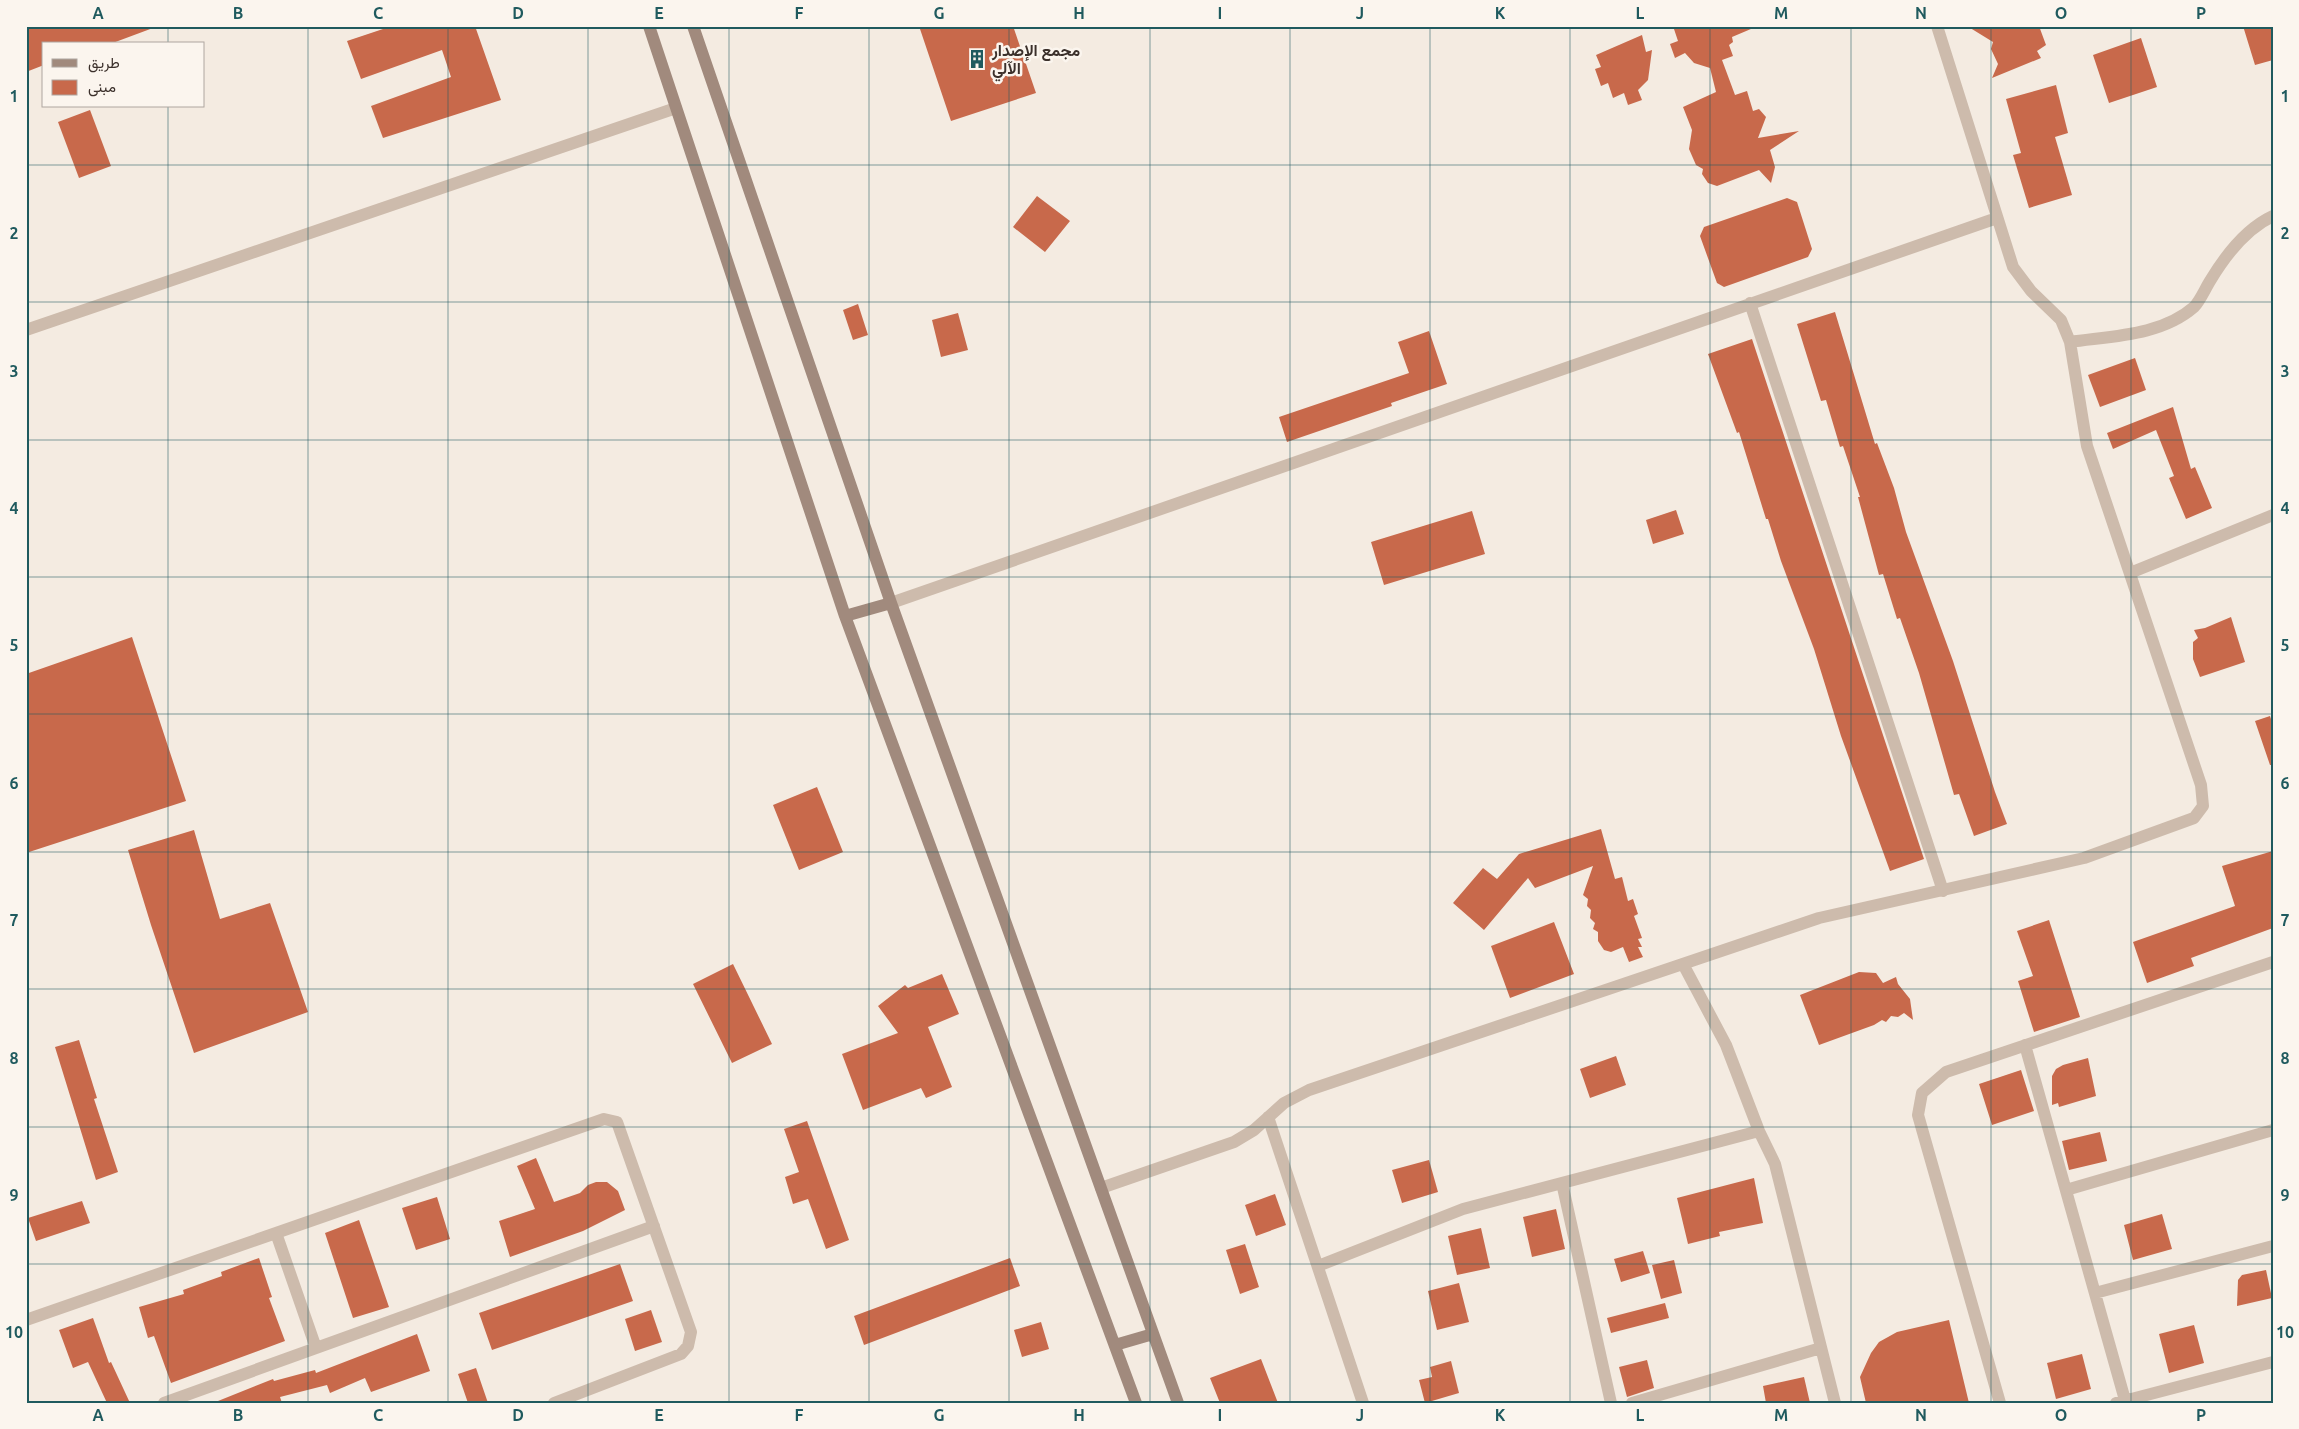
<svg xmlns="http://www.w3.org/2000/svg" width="2299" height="1429" font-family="Ubuntu,Vazirmatn,sans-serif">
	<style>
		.building { fill: #c8694b }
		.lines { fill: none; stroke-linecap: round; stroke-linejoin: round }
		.minor { stroke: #cdbbac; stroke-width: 12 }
		.secondary { stroke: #a18a7d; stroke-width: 12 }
		.grid { fill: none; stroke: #1f5a5e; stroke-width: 1; stroke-opacity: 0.55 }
		.labels { text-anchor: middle; stroke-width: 5; stroke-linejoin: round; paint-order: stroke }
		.poi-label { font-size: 16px; font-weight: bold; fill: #3b302b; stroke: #fbf5ee; text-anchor: start }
		.neatline { fill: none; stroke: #1f5a5e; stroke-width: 2 }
		.grid-label { font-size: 16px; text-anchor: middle; font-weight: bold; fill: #1f5a5e }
	</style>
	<rect width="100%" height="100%" fill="#f4ebe1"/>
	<path class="building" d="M 26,26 L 153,26 L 153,28 L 110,44 L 44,44 L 44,65 L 26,72 Z
		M 392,26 L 475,26 L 501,100 L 383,138 L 371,106 L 451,77 L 442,50 L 361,79 L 347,41 Z
		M 919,26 L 1013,26 L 1036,93 L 951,121 Z
		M 1673,26 L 1758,26 L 1732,37 L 1733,42 L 1729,45 L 1733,56 L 1722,60 L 1735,95 L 1747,91 L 1753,111 L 1759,109 L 1766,117 L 1758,138 L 1799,131 L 1770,150 L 1775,167 L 1771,183 L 1759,170 L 1717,186 L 1708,183 L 1702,174 L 1703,169 L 1696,165 L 1689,149 L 1692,130 L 1683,107 L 1716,92 L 1710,68 L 1694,63 L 1685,53 L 1675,58 L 1670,44 L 1678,41 Z
		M 1967,26 L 2039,26 L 2046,45 L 2037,51 L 2041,58 L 1992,78 L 1998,64 L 1991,49 L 1993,42 Z
		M 2243,26 L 2271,26 L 2273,60 L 2255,65 Z
		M 1642,35 L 1646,52 L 1652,50 L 1648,80 L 1638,90 L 1642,100 L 1628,105 L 1624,93 L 1613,98 L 1608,83 L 1601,86 L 1595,69 L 1601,67 L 1596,55 Z
		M 2141,38 L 2157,87 L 2109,103 L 2093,55 Z
		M 2056,85 L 2068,133 L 2055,137 L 2072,195 L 2029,208 L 2013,155 L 2021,153 L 2006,99 Z
		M 90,110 L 111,166 L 79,178 L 58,122 Z
		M 1037,196 L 1070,221 L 1045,252 L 1013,227 Z
		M 1787,198 L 1797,202 L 1812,249 L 1808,257 L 1724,287 L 1717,283 L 1700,236 L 1704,227 Z
		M 858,304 L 868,335 L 853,340 L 843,310 Z
		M 1835,312 L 1875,444 L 1877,443 L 1894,488 L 1906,532 L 1953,661 L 1995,792 L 2007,824 L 1974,836 L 1959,794 L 1954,795 L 1919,673 L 1900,618 L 1897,619 L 1883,574 L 1879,575 L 1858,497 L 1860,497 L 1843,446 L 1840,447 L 1826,400 L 1821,401 L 1797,324 Z
		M 958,313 L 968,350 L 941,357 L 932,320 Z
		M 1429,331 L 1447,384 L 1391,403 L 1392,406 L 1287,442 L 1279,417 L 1409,373 L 1398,342 Z
		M 1752,339 L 1924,859 L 1890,871 L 1841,736 L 1814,649 L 1781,561 L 1768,519 L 1766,519 L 1739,432 L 1737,433 L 1708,354 Z
		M 2135,358 L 2146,390 L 2100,407 L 2088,375 Z
		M 2173,407 L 2191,469 L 2195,467 L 2212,508 L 2186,519 L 2169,478 L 2174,476 L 2156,430 L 2113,449 L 2107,433 Z
		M 1676,510 L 1684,534 L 1653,544 L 1646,520 Z
		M 1472,511 L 1485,554 L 1384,585 L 1371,542 Z
		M 2231,617 L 2245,662 L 2200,677 L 2193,659 L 2193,642 L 2198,638 L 2194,630 L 2205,628 Z
		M 132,637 L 186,801 L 26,853 L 26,674 Z
		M 2270,716 L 2273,725 L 2273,765 L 2270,765 L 2255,721 Z
		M 817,787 L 843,852 L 799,870 L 773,805 Z
		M 1601,829 L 1615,879 L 1622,877 L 1628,901 L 1633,899 L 1638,914 L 1634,916 L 1642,938 L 1638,939 L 1642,947 L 1638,947 L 1643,957 L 1629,962 L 1623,947 L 1611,952 L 1604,950 L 1598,941 L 1598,932 L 1593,929 L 1595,923 L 1590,918 L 1591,910 L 1587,906 L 1588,899 L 1583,895 L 1593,866 L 1535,888 L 1528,878 L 1484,930 L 1453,903 L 1483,868 L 1497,879 L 1519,854 Z
		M 194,830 L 220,919 L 270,903 L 308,1012 L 194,1053 L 151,925 L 128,850 Z
		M 2273,851 L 2273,928 L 2191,958 L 2194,966 L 2147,983 L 2133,942 L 2235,906 L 2222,866 Z
		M 2049,920 L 2080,1017 L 2034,1032 L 2018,981 L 2033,976 L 2017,931 Z
		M 1554,922 L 1574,974 L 1510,998 L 1491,946 Z
		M 733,964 L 772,1044 L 732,1063 L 693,984 Z
		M 1859,972 L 1876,973 L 1883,983 L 1896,977 L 1898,984 L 1910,999 L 1913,1020 L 1904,1013 L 1898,1017 L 1891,1016 L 1886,1022 L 1882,1020 L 1874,1025 L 1819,1045 L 1800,995 Z
		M 942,974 L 959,1014 L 928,1027 L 952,1087 L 926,1098 L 921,1088 L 863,1110 L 842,1054 L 898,1033 L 878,1006 L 905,985 L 908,988 Z
		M 79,1040 L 97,1098 L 94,1099 L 118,1172 L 96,1180 L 55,1047 Z
		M 1616,1056 L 1626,1085 L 1590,1098 L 1580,1069 Z
		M 2088,1058 L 2096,1096 L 2059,1107 L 2058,1103 L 2052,1105 L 2052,1076 L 2056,1069 L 2063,1065 Z
		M 2021,1070 L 2034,1111 L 1992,1125 L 1979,1084 Z
		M 807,1121 L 849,1240 L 826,1249 L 808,1199 L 793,1204 L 785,1177 L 799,1172 L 784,1129 Z
		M 2100,1132 L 2107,1161 L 2069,1170 L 2062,1141 Z
		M 536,1158 L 554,1202 L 580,1193 L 588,1185 L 596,1182 L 607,1182 L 618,1191 L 625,1210 L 583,1231 L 510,1257 L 499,1221 L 535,1209 L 517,1166 Z
		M 1429,1160 L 1438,1192 L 1402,1203 L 1392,1170 Z
		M 1754,1178 L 1763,1223 L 1719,1232 L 1720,1236 L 1688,1244 L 1677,1198 Z
		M 1275,1194 L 1286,1225 L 1256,1236 L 1245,1205 Z
		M 437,1197 L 450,1239 L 416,1250 L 402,1208 Z
		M 82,1201 L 90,1223 L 36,1241 L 28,1218 Z
		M 1556,1209 L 1565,1249 L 1532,1257 L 1523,1217 Z
		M 2162,1214 L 2172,1249 L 2133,1260 L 2124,1225 Z
		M 359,1220 L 389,1307 L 353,1318 L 325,1233 Z
		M 1481,1228 L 1490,1268 L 1457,1275 L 1448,1236 Z
		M 1245,1244 L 1259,1287 L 1240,1294 L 1226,1250 Z
		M 1643,1251 L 1650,1273 L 1621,1282 L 1614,1259 Z
		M 259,1258 L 272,1297 L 269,1298 L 285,1341 L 171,1383 L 154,1336 L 148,1338 L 139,1307 L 184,1294 L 183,1290 L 222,1276 L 221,1272 Z
		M 1010,1258 L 1020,1286 L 864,1345 L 854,1316 Z
		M 1674,1260 L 1682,1293 L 1661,1299 L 1652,1265 Z
		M 620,1264 L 633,1301 L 492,1350 L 479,1313 Z
		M 2266,1270 L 2272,1298 L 2237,1306 L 2238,1280 L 2242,1275 Z
		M 1459,1283 L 1469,1322 L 1437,1330 L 1428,1291 Z
		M 1665,1303 L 1669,1318 L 1611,1333 L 1607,1318 Z
		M 651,1310 L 662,1342 L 635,1351 L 625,1319 Z
		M 93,1318 L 109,1363 L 111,1362 L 130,1403 L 107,1403 L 88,1362 L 73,1368 L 59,1330 Z
		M 1949,1320 L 1969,1403 L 1866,1403 L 1860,1377 L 1871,1353 L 1879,1342 L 1897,1332 Z
		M 1041,1322 L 1049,1349 L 1022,1357 L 1014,1330 Z
		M 2194,1325 L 2204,1363 L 2169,1373 L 2159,1334 Z
		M 417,1334 L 430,1371 L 371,1392 L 365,1378 L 330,1393 L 327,1385 L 280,1397 L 282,1403 L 213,1403 L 273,1379 L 274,1381 L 315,1370 L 316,1373 Z
		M 2082,1354 L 2091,1389 L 2056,1399 L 2047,1363 Z
		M 1261,1359 L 1278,1403 L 1220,1403 L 1210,1378 Z
		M 1647,1360 L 1654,1388 L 1627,1397 L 1619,1367 Z
		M 1451,1361 L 1459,1393 L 1425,1403 L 1419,1380 L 1432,1377 L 1430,1367 Z
		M 476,1368 L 488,1403 L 468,1403 L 458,1374 Z
		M 1804,1377 L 1810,1403 L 1766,1403 L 1763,1386 Z"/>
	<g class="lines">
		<path class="minor" d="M 1750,303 L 1943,891
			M 26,330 L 676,108
			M 2070,342 C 2111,336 2161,336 2194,307 C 2200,301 2205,289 2210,281 C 2225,256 2245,229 2273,216
			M 2130,573 L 2273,515
			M 891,603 L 1997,218
			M 1683,964 L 1726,1045 L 1759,1131 L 1775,1164 L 1835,1403
			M 2025,1045 L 2125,1400
			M 1268,1117 L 1363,1403
			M 1562,1183 L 1611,1403
			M 1101,1188 L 1234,1142 L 1254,1130 L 1284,1103 L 1309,1090 L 1819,918 L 2084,858 L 2194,818 L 2203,806 L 2201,785 L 2087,446 L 2070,342 L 2061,320 L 2031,291 L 2013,267 L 1937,26
			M 2066,1190 L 2273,1130
			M 276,1233 L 316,1348
			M 1318,1266 L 1463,1209 L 1759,1131
			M 2095,1293 L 2273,1246
			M 26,1320 L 604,1119 L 617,1122 L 691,1332 L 688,1346 L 681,1354 L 554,1403
			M 164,1403 L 654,1226
			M 1632,1403 L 1821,1348
			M 2000,1403 L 1918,1115 L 1922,1093 L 1946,1072 L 2273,962
			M 2116,1403 L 2273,1362"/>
		<path class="secondary" d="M 649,26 L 845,616 L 1136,1403
			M 693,26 L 891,603 L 1178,1403
			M 845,616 L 891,603
			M 1115,1345 L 1153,1334"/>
	</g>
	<path class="grid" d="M 168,26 L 168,44M 308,26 L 308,1403M 448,26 L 448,1403M 588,26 L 588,1403M 729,26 L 729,1403M 869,26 L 869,1403M 1009,26 L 1009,1403M 1150,26 L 1150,1403M 1290,26 L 1290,1403M 1430,26 L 1430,1403M 1570,26 L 1570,1403M 1710,26 L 1710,1403M 1851,26 L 1851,1403M 1991,26 L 1991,1403M 2131,26 L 2131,1403M 168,106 L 168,1403M 26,165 L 2273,165M 26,302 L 2273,302M 26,440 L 2273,440M 26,577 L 2273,577M 26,714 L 2273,714M 26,852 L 2273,852M 26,989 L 2273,989M 26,1127 L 2273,1127M 26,1264 L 2273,1264"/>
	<defs>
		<g id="building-bare" transform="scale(1.5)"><path d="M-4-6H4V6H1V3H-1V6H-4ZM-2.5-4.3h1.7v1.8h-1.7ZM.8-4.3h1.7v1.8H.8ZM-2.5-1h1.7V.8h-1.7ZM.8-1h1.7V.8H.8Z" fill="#1f5a5e" stroke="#fbf5ee" stroke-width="2.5" paint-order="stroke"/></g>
	</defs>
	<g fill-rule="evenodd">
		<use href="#building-bare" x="977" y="59"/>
	</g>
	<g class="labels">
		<g class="poi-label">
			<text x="992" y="56">مجمع الإصدار<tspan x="992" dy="18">الآلي</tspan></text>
		</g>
	</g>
	<rect width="2299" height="1429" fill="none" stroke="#fbf5ee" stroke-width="55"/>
	<rect x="42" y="42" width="162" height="65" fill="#fbf5ee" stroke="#aea6a0"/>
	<rect x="52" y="59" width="25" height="8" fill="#a18a7d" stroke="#aea6a0"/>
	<text x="88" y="68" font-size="15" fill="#3b302b">طريق</text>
	<rect x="52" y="80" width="25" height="15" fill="#c8694b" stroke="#aea6a0"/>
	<text x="88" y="92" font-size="15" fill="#3b302b">مبنى</text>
	<rect x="28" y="28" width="2244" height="1374" class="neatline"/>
	<g class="grid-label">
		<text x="98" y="19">A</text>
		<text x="238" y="19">B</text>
		<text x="378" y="19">C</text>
		<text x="518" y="19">D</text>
		<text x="659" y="19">E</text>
		<text x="799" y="19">F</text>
		<text x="939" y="19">G</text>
		<text x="1079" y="19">H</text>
		<text x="1220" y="19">I</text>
		<text x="1360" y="19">J</text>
		<text x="1500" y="19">K</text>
		<text x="1640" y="19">L</text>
		<text x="1781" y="19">M</text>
		<text x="1921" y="19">N</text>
		<text x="2061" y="19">O</text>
		<text x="2201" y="19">P</text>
		<text x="14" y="102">1</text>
		<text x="2285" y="102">1</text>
		<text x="14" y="239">2</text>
		<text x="2285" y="239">2</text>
		<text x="14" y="377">3</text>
		<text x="2285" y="377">3</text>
		<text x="14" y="514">4</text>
		<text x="2285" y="514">4</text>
		<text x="14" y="651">5</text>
		<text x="2285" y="651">5</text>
		<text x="14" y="789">6</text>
		<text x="2285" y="789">6</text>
		<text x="14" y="926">7</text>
		<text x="2285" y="926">7</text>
		<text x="14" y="1064">8</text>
		<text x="2285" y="1064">8</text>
		<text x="14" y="1201">9</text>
		<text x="2285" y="1201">9</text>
		<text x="14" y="1338">10</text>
		<text x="2285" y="1338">10</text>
		<text x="98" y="1421">A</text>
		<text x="238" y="1421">B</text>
		<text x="378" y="1421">C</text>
		<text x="518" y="1421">D</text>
		<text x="659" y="1421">E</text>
		<text x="799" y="1421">F</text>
		<text x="939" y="1421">G</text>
		<text x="1079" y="1421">H</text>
		<text x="1220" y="1421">I</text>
		<text x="1360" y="1421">J</text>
		<text x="1500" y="1421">K</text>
		<text x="1640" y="1421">L</text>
		<text x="1781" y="1421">M</text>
		<text x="1921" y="1421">N</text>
		<text x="2061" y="1421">O</text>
		<text x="2201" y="1421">P</text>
	</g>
</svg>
